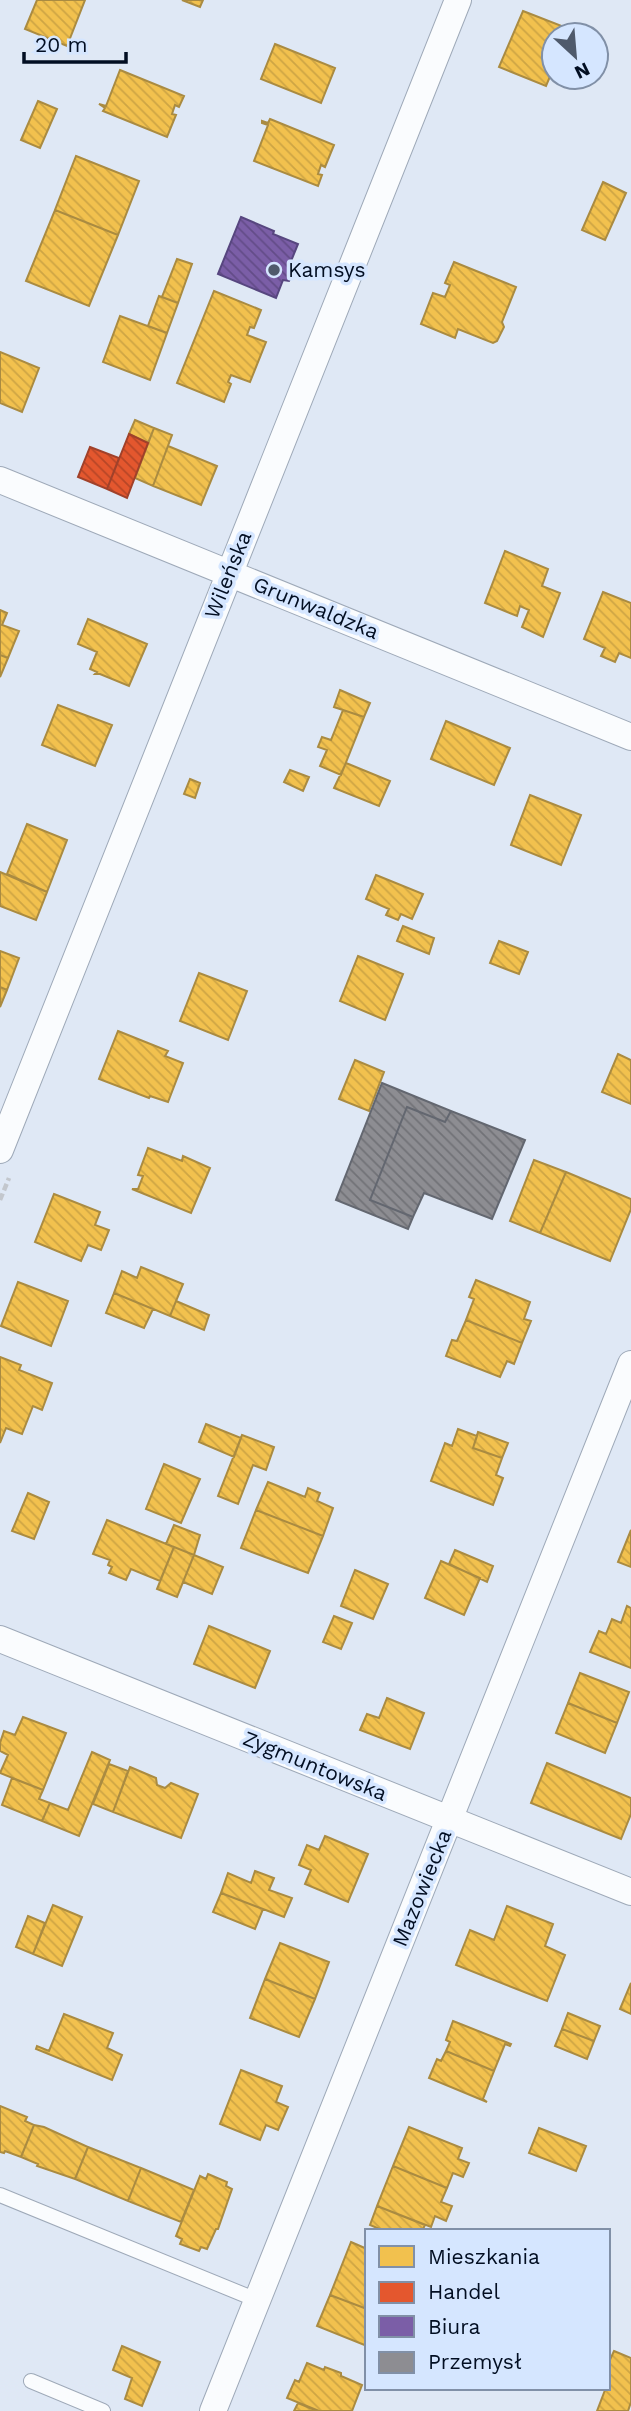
<svg xmlns="http://www.w3.org/2000/svg" width="631" height="2411" font-family="'Work Sans',sans-serif">
	<style>
		.homes { fill: url(#homes-back-hatch); stroke: #aa8b41; stroke-width: 2 }
		.shops { fill: url(#shops-back-hatch); stroke: #a0412a; stroke-width: 2 }
		.offices { fill: url(#offices-back-hatch); stroke: #57467f; stroke-width: 2 }
		.industry { fill: url(#industry-back-hatch); stroke: #636770; stroke-width: 2 }
		.lines { fill: none; stroke-linecap: round; stroke-linejoin: round }
		.service-casing { stroke: #9ea9b8; stroke-width: 16 }
		.minor-casing { stroke: #9ea9b8; stroke-width: 28 }
		.path { stroke: #c3c7cd; stroke-width: 4.5; stroke-dasharray: 7 3.5; stroke-linecap: butt }
		.service { stroke: #fafcfe; stroke-width: 14 }
		.minor { stroke: #fafcfe; stroke-width: 26 }
		.poi-dot { fill: #4f5a6c; stroke: #d5e6ff; stroke-width: 2.5 }
		.labels { text-anchor: middle; stroke-width: 7; stroke-linejoin: round; paint-order: stroke }
		.poi-label { font-size: 21px; fill: #020e22; stroke: #d5e6ff; text-anchor: start }
		.street-label { font-size: 21px; fill: #020e22; stroke: #d5e6ff }
	</style>
	<defs>
		<pattern id="homes-back-hatch" width="6" height="6" patternUnits="userSpaceOnUse" patternTransform="scale(1.75)"><rect width="6" height="6" fill="#f2c14e"/><path d="M-1 5l2 2M0 0l6 6M5-1l2 2" fill="none" stroke="#cea544"/></pattern>
		<pattern id="shops-back-hatch" width="6" height="6" patternUnits="userSpaceOnUse" patternTransform="scale(1.75)"><rect width="6" height="6" fill="#e4572e"/><path d="M-1 5l2 2M0 0l6 6M5-1l2 2" fill="none" stroke="#b74627"/></pattern>
		<pattern id="offices-back-hatch" width="6" height="6" patternUnits="userSpaceOnUse" patternTransform="scale(1.75)"><rect width="6" height="6" fill="#7b5ea7"/><path d="M-1 5l2 2M0 0l6 6M5-1l2 2" fill="none" stroke="#634c88"/></pattern>
		<pattern id="industry-back-hatch" width="6" height="6" patternUnits="userSpaceOnUse" patternTransform="scale(1.75)"><rect width="6" height="6" fill="#8d8d92"/><path d="M-1 5l2 2M0 0l6 6M5-1l2 2" fill="none" stroke="#717277"/></pattern>
	</defs>
	<rect width="100%" height="100%" fill="#dfe8f5"/>
	<path class="homes" d="M 37,0 L 85,0 L 67,46 L 25,29 Z
		M 182,0 L 203,0 L 200,7 Z
		M 523,11 L 572,30 L 570,35 L 554,35 L 554,67 L 546,86 L 499,67 Z
		M 275,44 L 335,68 L 321,103 L 261,79 Z
		M 120,70 L 184,96 L 179,107 L 175,105 L 172,114 L 176,115 L 167,137 L 103,111 L 105,108 L 99,104 L 106,106 Z
		M 38,101 L 57,109 L 40,148 L 21,140 Z
		M 270,119 L 334,145 L 325,167 L 321,165 L 318,174 L 322,175 L 318,186 L 254,161 L 268,125 L 262,123 L 262,121 L 268,123 Z
		M 76,156 L 139,181 L 118,235 L 55,210 Z
		M 603,182 L 626,193 L 605,240 L 582,230 Z
		M 55,210 L 118,235 L 89,306 L 26,281 Z
		M 177,259 L 192,264 L 178,303 L 162,297 Z
		M 454,262 L 516,287 L 502,322 L 504,327 L 497,341 L 493,343 L 458,329 L 455,338 L 421,324 L 433,293 L 445,297 L 450,285 L 445,283 Z
		M 214,291 L 261,310 L 254,328 L 250,327 L 247,335 L 266,342 L 250,382 L 231,375 L 228,382 L 231,384 L 224,402 L 177,383 Z
		M 159,296 L 178,303 L 167,333 L 148,326 Z
		M 120,316 L 167,333 L 150,380 L 103,362 Z
		M 0,352 L 39,368 L 22,412 L 0,403 Z
		M 135,420 L 154,428 L 148,443 L 129,434 Z
		M 154,428 L 172,435 L 153,486 L 135,478 Z
		M 168,446 L 217,466 L 201,505 L 153,486 Z
		M 505,551 L 548,569 L 542,586 L 560,593 L 543,637 L 522,627 L 529,610 L 520,606 L 517,616 L 485,603 Z
		M 603,592 L 631,603 L 631,658 L 619,653 L 615,662 L 601,656 L 605,648 L 584,639 Z
		M 0,610 L 7,613 L 2,625 L 19,631 L 8,658 L 0,655 Z
		M 88,619 L 147,644 L 129,686 L 100,674 L 95,674 L 97,672 L 90,669 L 97,652 L 78,644 Z
		M 0,655 L 8,658 L 0,677 Z
		M 340,690 L 370,703 L 364,717 L 334,707 Z
		M 58,705 L 112,725 L 95,766 L 42,745 Z
		M 343,710 L 364,717 L 341,775 L 320,766 L 327,750 L 318,747 L 322,737 L 331,740 Z
		M 446,721 L 510,748 L 494,785 L 431,759 Z
		M 346,763 L 390,781 L 379,806 L 334,788 Z
		M 290,770 L 309,777 L 303,791 L 284,782 Z
		M 190,779 L 200,783 L 195,798 L 184,794 Z
		M 530,795 L 581,815 L 561,865 L 511,845 Z
		M 27,824 L 67,840 L 47,892 L 7,874 Z
		M 0,872 L 47,892 L 36,920 L 0,906 Z
		M 376,875 L 423,894 L 412,919 L 401,914 L 398,920 L 386,915 L 389,909 L 366,899 Z
		M 403,926 L 434,938 L 429,954 L 397,941 Z
		M 499,941 L 528,952 L 519,974 L 490,963 Z
		M 0,951 L 19,958 L 7,990 L 0,987 Z
		M 358,956 L 403,974 L 385,1020 L 340,1001 Z
		M 199,973 L 247,991 L 228,1040 L 180,1021 Z
		M 0,987 L 7,990 L 0,1007 Z
		M 118,1031 L 168,1051 L 165,1056 L 183,1063 L 168,1102 L 150,1096 L 149,1098 L 99,1079 Z
		M 618,1054 L 631,1060 L 631,1104 L 602,1092 Z
		M 355,1060 L 384,1072 L 369,1111 L 339,1099 Z
		M 148,1148 L 182,1161 L 183,1156 L 210,1168 L 191,1213 L 132,1189 L 138,1189 L 143,1176 L 138,1175 Z
		M 534,1160 L 566,1172 L 540,1233 L 510,1221 Z
		M 566,1172 L 631,1199 L 631,1209 L 610,1261 L 540,1233 Z
		M 54,1194 L 100,1212 L 95,1225 L 109,1230 L 101,1250 L 88,1245 L 81,1261 L 35,1242 Z
		M 141,1267 L 183,1284 L 170,1316 L 114,1293 L 122,1271 L 137,1278 Z
		M 476,1280 L 530,1302 L 524,1319 L 531,1321 L 522,1343 L 466,1320 L 474,1299 L 469,1297 Z
		M 18,1282 L 68,1301 L 51,1346 L 1,1326 Z
		M 114,1293 L 153,1309 L 144,1328 L 106,1313 Z
		M 176,1301 L 209,1315 L 204,1330 L 170,1316 Z
		M 466,1320 L 522,1343 L 514,1364 L 507,1361 L 500,1377 L 446,1356 L 452,1340 L 457,1341 Z
		M 0,1357 L 21,1365 L 19,1370 L 52,1383 L 42,1410 L 33,1406 L 22,1434 L 6,1428 L 0,1443 Z
		M 206,1424 L 241,1438 L 234,1457 L 199,1442 Z
		M 458,1429 L 477,1436 L 473,1448 L 502,1458 L 496,1475 L 503,1478 L 493,1505 L 431,1481 L 445,1443 L 452,1446 Z
		M 478,1432 L 508,1443 L 502,1458 L 473,1448 Z
		M 242,1435 L 274,1447 L 266,1470 L 253,1465 L 238,1504 L 218,1496 Z
		M 164,1464 L 200,1479 L 181,1523 L 146,1509 Z
		M 268,1482 L 305,1497 L 308,1488 L 320,1493 L 317,1501 L 333,1508 L 323,1536 L 256,1510 Z
		M 28,1493 L 49,1502 L 34,1539 L 12,1531 Z
		M 256,1510 L 323,1536 L 308,1573 L 241,1548 Z
		M 107,1520 L 174,1547 L 160,1581 L 131,1569 L 126,1580 L 109,1573 L 112,1567 L 108,1565 L 110,1560 L 93,1554 Z
		M 174,1525 L 200,1535 L 194,1555 L 166,1544 Z
		M 631,1530 L 631,1567 L 618,1562 Z
		M 174,1547 L 194,1555 L 177,1597 L 157,1589 Z
		M 455,1550 L 493,1566 L 487,1582 L 449,1564 Z
		M 194,1555 L 223,1567 L 212,1594 L 183,1582 Z
		M 441,1561 L 480,1578 L 464,1615 L 425,1598 Z
		M 355,1570 L 388,1584 L 373,1619 L 341,1606 Z
		M 627,1606 L 631,1608 L 631,1668 L 590,1652 L 599,1631 L 606,1634 L 612,1619 L 621,1623 Z
		M 334,1616 L 352,1623 L 341,1649 L 323,1642 Z
		M 209,1626 L 270,1651 L 255,1688 L 194,1664 Z
		M 580,1673 L 629,1692 L 617,1723 L 568,1703 Z
		M 387,1698 L 424,1713 L 410,1749 L 360,1730 L 367,1714 L 379,1718 Z
		M 568,1703 L 617,1723 L 605,1753 L 556,1733 Z
		M 23,1717 L 66,1733 L 43,1790 L 0,1773 L 8,1755 L 0,1751 L 0,1743 L 4,1731 L 15,1735 Z
		M 92,1752 L 110,1760 L 79,1836 L 42,1821 L 50,1803 L 68,1810 Z
		M 547,1763 L 631,1798 L 631,1814 L 621,1839 L 531,1803 Z
		M 109,1764 L 128,1771 L 113,1812 L 93,1804 Z
		M 130,1767 L 156,1778 L 157,1785 L 165,1788 L 171,1783 L 198,1794 L 181,1838 L 113,1812 Z
		M 12,1778 L 43,1790 L 39,1799 L 50,1803 L 42,1821 L 2,1805 Z
		M 325,1836 L 368,1854 L 348,1902 L 305,1884 L 311,1870 L 299,1865 L 307,1845 L 319,1850 Z
		M 255,1871 L 274,1878 L 269,1890 L 292,1898 L 284,1917 L 221,1893 L 228,1873 L 251,1883 Z
		M 221,1893 L 263,1909 L 255,1929 L 213,1912 Z
		M 53,1905 L 82,1917 L 62,1966 L 33,1954 Z
		M 507,1906 L 553,1924 L 545,1946 L 565,1955 L 547,2001 L 456,1965 L 470,1930 L 494,1940 Z
		M 28,1916 L 45,1923 L 33,1954 L 16,1947 Z
		M 280,1943 L 329,1962 L 315,1999 L 265,1979 Z
		M 265,1979 L 315,1999 L 299,2037 L 250,2018 Z
		M 631,1983 L 631,2014 L 620,2009 Z
		M 568,2013 L 600,2026 L 594,2041 L 562,2029 Z
		M 64,2014 L 113,2033 L 107,2048 L 122,2055 L 112,2080 L 36,2049 L 37,2046 L 49,2051 Z
		M 453,2021 L 511,2044 L 510,2046 L 505,2044 L 494,2071 L 446,2051 L 450,2042 L 446,2040 Z
		M 562,2029 L 594,2041 L 587,2059 L 555,2046 Z
		M 446,2051 L 494,2071 L 483,2099 L 487,2102 L 429,2078 L 437,2059 L 441,2061 Z
		M 241,2070 L 282,2086 L 276,2102 L 288,2107 L 278,2130 L 266,2125 L 260,2140 L 220,2124 Z
		M 0,2106 L 27,2117 L 25,2121 L 34,2125 L 21,2157 L 5,2151 L 4,2153 L 0,2152 Z
		M 34,2125 L 44,2127 L 88,2147 L 75,2179 L 37,2166 L 38,2164 L 21,2157 Z
		M 409,2127 L 462,2148 L 458,2159 L 469,2163 L 463,2177 L 453,2173 L 447,2188 L 393,2166 Z
		M 539,2128 L 586,2146 L 576,2171 L 529,2153 Z
		M 88,2147 L 141,2168 L 128,2201 L 75,2179 Z
		M 393,2166 L 447,2188 L 441,2202 L 452,2206 L 446,2221 L 435,2216 L 431,2227 L 377,2206 Z
		M 141,2168 L 194,2190 L 181,2222 L 128,2201 Z
		M 208,2174 L 227,2182 L 226,2186 L 232,2189 L 218,2229 L 216,2229 L 207,2249 L 201,2247 L 199,2251 L 180,2244 L 182,2239 L 176,2236 L 200,2176 L 206,2179 Z
		M 377,2206 L 425,2225 L 422,2231 L 384,2231 L 370,2225 Z
		M 351,2242 L 367,2249 L 367,2309 L 330,2295 Z
		M 330,2295 L 367,2309 L 367,2346 L 317,2326 Z
		M 122,2346 L 160,2362 L 142,2406 L 125,2399 L 132,2378 L 113,2370 Z
		M 614,2351 L 631,2358 L 631,2402 L 628,2411 L 597,2411 L 605,2390 L 601,2388 L 608,2388 L 608,2364 Z
		M 307,2363 L 324,2370 L 325,2367 L 341,2373 L 341,2376 L 362,2385 L 352,2411 L 319,2411 L 287,2398 L 295,2380 L 299,2382 Z
		M 298,2403 L 317,2411 L 294,2411 Z"/>
	<path class="shops" d="M 129,434 L 148,443 L 127,498 L 107,489 Z
		M 90,447 L 119,458 L 107,489 L 78,477 Z"/>
	<path class="offices" d="M 241,217 L 274,231 L 273,234 L 298,244 L 289,266 L 295,268 L 289,281 L 283,280 L 276,298 L 218,274 Z"/>
	<path class="industry" d="M 382,1083 L 451,1111 L 445,1122 L 407,1107 L 370,1200 L 413,1217 L 408,1229 L 336,1200 Z
		M 407,1107 L 445,1122 L 451,1111 L 525,1140 L 492,1219 L 424,1193 L 413,1217 L 370,1200 Z"/>
	<g class="lines">
		<g class="service-casing">
			<path id="service" d="M 0,2195 L 257,2300
				M 31,2381 L 103,2411"/>
		</g>
		<g class="minor-casing">
			<path id="minor" d="M 0,480 L 631,737
				M 0,1150 L 458,0
				M 0,1639 L 631,1892
				M 213,2411 L 631,1364"/>
		</g>
		<path class="path" d="M 0,1200 L 9,1178"/>
		<use href="#service" class="service"/>
		<use href="#minor" class="minor"/>
	</g>
	<circle class="poi-dot" cx="274" cy="270" r="7"/>
	<g class="labels">
		<g class="poi-label">
			<text x="288" y="277">Kamsys</text>
		</g>
		<g class="street-label">
			<text transform="translate(228 575) rotate(-68)" y="7">Wileńska</text>
			<text transform="translate(316 608) rotate(22)" y="7">Grunwaldzka</text>
			<text transform="translate(315 1766) rotate(22)" y="7">Zygmuntowska</text>
			<text transform="translate(422 1888) rotate(-68)" y="7">Mazowiecka</text>
		</g>
	</g>
	<rect x="365" y="2229" width="245" height="161" fill="#d5e6ff" stroke="#8190a7" stroke-width="2"/>
	<rect x="379" y="2246" width="35" height="21" fill="#f2c14e" stroke="#8190a7" stroke-width="2"/>
	<text x="428" y="2264" font-size="21" fill="#020e22">Mieszkania</text>
	<rect x="379" y="2282" width="35" height="21" fill="#e4572e" stroke="#8190a7" stroke-width="2"/>
	<text x="428" y="2299" font-size="21" fill="#020e22">Handel</text>
	<rect x="379" y="2316" width="35" height="21" fill="#7b5ea7" stroke="#8190a7" stroke-width="2"/>
	<text x="428" y="2334" font-size="21" fill="#020e22">Biura</text>
	<rect x="379" y="2352" width="35" height="21" fill="#8d8d92" stroke="#8190a7" stroke-width="2"/>
	<text x="428" y="2369" font-size="21" fill="#020e22">Przemysł</text>
	<g transform="translate(575 56) rotate(154)"><circle r="33" fill="#d5e6ff" stroke="#8190a7" stroke-width="2"/>
	<path d="M0-5L12 26L0 18L-12 26Z" fill="#4f5a6c"/>
	<text y="-10" font-size="19" font-weight="bold" text-anchor="middle" fill="#020e22">N</text>
	</g>
	<path d="M24 52v10h102v-10" fill="none" stroke="#020e22" stroke-width="3.5"/>
	<text x="35" y="52" font-size="21" fill="#020e22" stroke="#d5e6ff" stroke-width="5" paint-order="stroke">20 m</text>
</svg>
